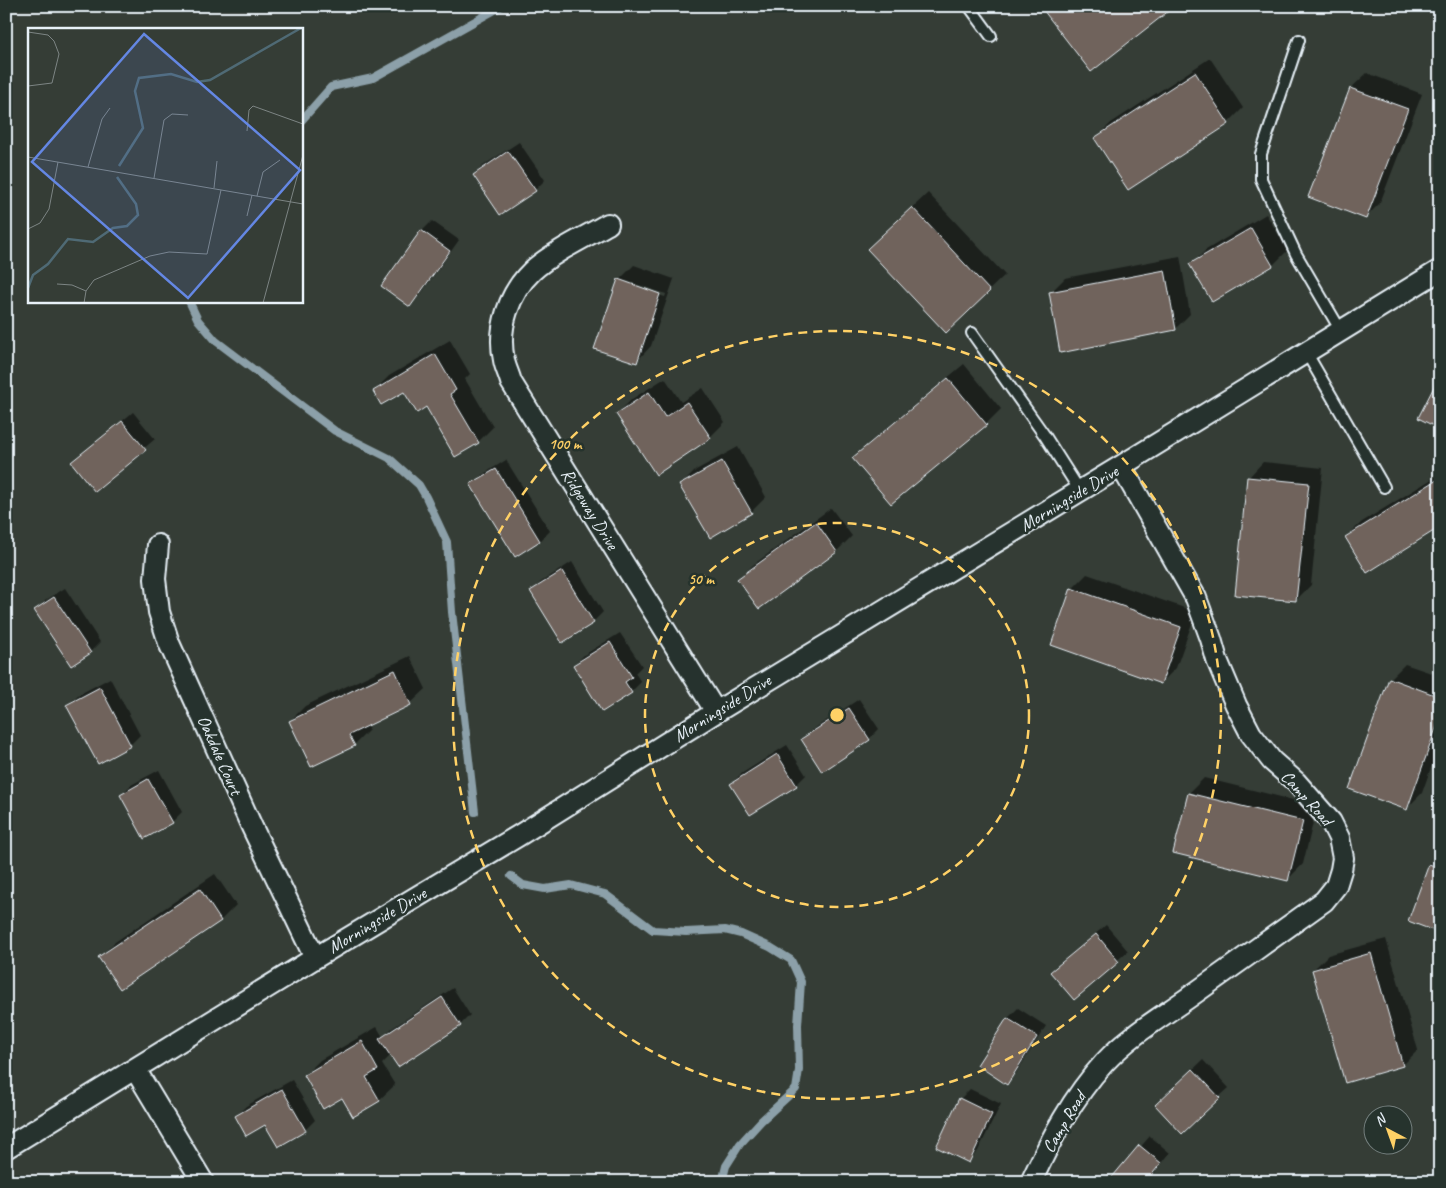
<svg xmlns="http://www.w3.org/2000/svg" width="1446" height="1188" font-family="Caveat,sans-serif">
	<style>
		.shadow { fill: #0007; fill-rule: evenodd }
		.lines { fill: none; stroke-linecap: round; stroke-linejoin: round }
		.stream { stroke: #8ca0a9; stroke-width: 8 }
		.building { fill: #70645c; stroke: #e8f1f8 }
		.lane-casing { stroke: #e8f1f8; stroke-width: 14 }
		.street-casing { stroke: #e8f1f8; stroke-width: 24 }
		.lane { stroke: #26332d; stroke-width: 10 }
		.street { stroke: #26332d; stroke-width: 20 }
		.ring { fill: none; stroke: #ffd166; stroke-width: 2.5; stroke-dasharray: 9 6 }
		.labels { text-anchor: middle; stroke-width: 5; stroke-linejoin: round; paint-order: stroke }
		.street-label { font-size: 18px; fill: #e8f1f8; stroke: #26332d }
		.inset-river { fill: none; stroke: #4f6a75; stroke-width: 2.5 }
		.inset-road { fill: none; stroke: #7d8584; stroke-width: 1 }
		.view { fill: #6487e3; fill-opacity: 0.15; stroke: #6487e3; stroke-width: 2.5 }
		.inset-edge { fill: none; stroke: #e8f1f8; stroke-width: 2.5 }
		.centre { fill: #ffd166; stroke: #26332d; stroke-width: 2.5 }
		.ring-label { font-size: 15px; text-anchor: middle; font-weight: bold; fill: #ffd166; stroke: #26332d; stroke-width: 5; stroke-linejoin: round; paint-order: stroke }
	</style>
	<rect width="100%" height="100%" fill="#353d36"/>
	<filter id="ink" filterUnits="userSpaceOnUse"><feTurbulence type="fractalNoise" baseFrequency=".02" numOctaves="2"/><feDisplacementMap in="SourceGraphic" scale="10" xChannelSelector="R" yChannelSelector="G"/><feConvolveMatrix kernelMatrix="1 2 1 2 8 2 1 2 1" color-interpolation-filters="sRGB"/></filter>
	<g filter="url(#ink)">
		<path class="shadow" d="M 1210,58 L 1243,108 L 1228,123 L 1096,138 L 1111,123 Z
			M 1367,73 L 1422,94 L 1380,203 L 1365,218 L 1310,197 L 1351,88 Z
			M 519,142 L 545,180 L 535,190 L 474,175 L 484,165 Z
			M 928,193 L 1005,275 L 946,331 L 884,234 Z
			M 1266,214 L 1288,250 L 1273,265 L 1212,300 L 1191,265 L 1206,250 Z
			M 432,221 L 459,240 L 420,295 L 410,305 L 422,231 Z
			M 1180,256 L 1190,314 L 1175,329 L 1050,293 L 1065,278 Z
			M 634,265 L 674,279 L 651,346 L 636,362 L 619,280 ZM 626,281 L 666,294 L 665,297 L 626,284 Z
			M 450,340 L 470,374 L 465,379 L 493,427 L 478,442 L 404,390 L 374,391 L 389,376 Z
			M 964,364 L 1001,409 L 986,424 L 891,503 L 854,458 L 869,443 Z
			M 665,378 L 681,402 L 703,388 L 725,422 L 710,437 L 617,414 L 632,399 Z
			M 133,412 L 155,439 L 95,490 L 73,462 Z
			M 738,447 L 766,497 L 751,512 L 681,485 L 696,470 Z
			M 506,460 L 550,531 L 540,541 L 472,485 L 482,475 Z
			M 1263,462 L 1323,468 L 1311,585 L 1296,600 L 1248,478 Z
			M 1440,474 L 1440,526 L 1346,537 L 1362,522 Z
			M 831,508 L 852,536 L 837,551 L 738,580 L 753,565 Z
			M 572,562 L 603,612 L 593,622 L 531,592 L 541,582 Z
			M 1087,574 L 1196,612 L 1176,668 L 1161,683 L 1072,589 Z
			M 65,588 L 100,642 L 90,652 L 36,610 L 46,600 Z
			M 620,633 L 642,666 L 635,673 L 641,682 L 631,692 L 574,665 L 584,655 Z
			M 410,656 L 426,689 L 410,704 L 367,725 L 369,730 L 354,745 L 290,721 L 305,706 Z
			M 1405,664 L 1440,676 L 1440,742 L 1422,793 L 1407,808 L 1390,679 Z
			M 110,678 L 140,735 L 130,745 L 68,705 L 78,695 Z
			M 859,699 L 879,729 L 869,739 L 803,740 L 812,730 Z
			M 787,745 L 806,775 L 796,785 L 731,784 L 741,774 Z
			M 159,770 L 182,812 L 172,822 L 121,795 L 131,785 Z
			M 1204,778 L 1317,806 L 1303,864 L 1288,879 L 1189,793 Z
			M 1440,854 L 1440,932 L 1430,864 Z
			M 215,874 L 236,905 L 221,920 L 120,987 L 100,957 L 115,942 Z
			M 1106,925 L 1128,951 L 1074,998 L 1062,962 Z
			M 1386,939 L 1418,1050 L 1403,1065 L 1346,1082 L 1313,970 L 1328,955 Z
			M 453,988 L 470,1015 L 460,1025 L 391,1055 L 382,1064 L 395,1085 L 379,1100 L 354,1115 L 343,1096 L 305,1075 L 320,1060 L 377,1027 L 383,1037 L 391,1029 Z
			M 1018,1008 L 1046,1026 L 1016,1073 L 1006,1083 L 978,1065 L 1008,1018 Z
			M 1203,1060 L 1229,1088 L 1219,1097 L 1166,1095 Z
			M 292,1080 L 315,1120 L 305,1130 L 265,1123 L 236,1116 L 246,1106 Z
			M 970,1089 L 1001,1104 L 978,1151 L 968,1161 L 960,1099 Z
			M 1150,1136 L 1170,1153 L 1147,1182 L 1110,1182 Z
			M 126,1177 L 130,1182 L 120,1182 Z"/>
		<g class="lines">
			<path class="stream" d="M 301,121 L 331,87 L 373,78 L 502,6
				M 189,301 L 198,320 L 216,341 L 335,431 L 389,458 L 419,485 L 426,497 L 447,542 L 452,612 L 475,812
				M 511,876 L 523,885 L 545,889 L 571,885 L 605,894 L 653,930 L 686,932 L 725,930 L 741,934 L 770,947 L 791,960 L 801,982 L 798,1025 L 799,1070 L 796,1089 L 761,1121 L 740,1144 L 726,1166 L 722,1182"/>
		</g>
		<path class="building" d="M 1040,6 L 1175,6 L 1091,72 Z
			M 1195,72 L 1229,124 L 1128,190 L 1094,138 Z
			M 1350,88 L 1408,109 L 1366,219 L 1308,197 Z
			M 508,151 L 536,191 L 500,215 L 473,175 Z
			M 912,207 L 990,291 L 946,333 L 867,249 Z
			M 1251,228 L 1273,266 L 1212,302 L 1189,264 Z
			M 421,230 L 450,251 L 410,307 L 381,286 Z
			M 1165,270 L 1176,330 L 1060,353 L 1049,292 Z
			M 618,279 L 660,294 L 637,363 L 594,349 Z
			M 435,354 L 456,390 L 450,394 L 479,443 L 455,457 L 426,407 L 417,413 L 404,392 L 381,405 L 373,391 Z
			M 1440,375 L 1440,429 L 1418,418 Z
			M 948,378 L 987,425 L 891,504 L 852,458 Z
			M 649,392 L 665,417 L 687,402 L 711,438 L 656,475 L 616,414 Z
			M 122,421 L 146,450 L 95,492 L 71,462 Z
			M 722,461 L 752,513 L 710,538 L 679,485 Z
			M 496,469 L 540,541 L 515,557 L 470,484 Z
			M 1247,477 L 1309,483 L 1296,601 L 1235,595 Z
			M 1440,478 L 1440,527 L 1367,573 L 1345,537 Z
			M 816,522 L 837,552 L 759,609 L 737,579 Z
			M 562,571 L 594,623 L 562,643 L 530,591 Z
			M 1071,588 L 1181,627 L 1161,684 L 1051,645 Z
			M 54,597 L 91,653 L 71,666 L 34,610 Z
			M 610,642 L 632,677 L 625,682 L 632,693 L 602,712 L 573,665 Z
			M 395,670 L 411,705 L 349,735 L 355,746 L 311,767 L 289,721 Z
			M 1389,678 L 1440,697 L 1440,717 L 1407,810 L 1349,789 Z
			M 100,687 L 131,746 L 98,764 L 66,705 Z
			M 849,708 L 870,740 L 822,772 L 801,739 Z
			M 777,754 L 797,786 L 750,815 L 730,784 Z
			M 148,779 L 173,823 L 144,839 L 120,795 Z
			M 1188,793 L 1303,821 L 1288,881 L 1173,853 Z
			M 1429,864 L 1440,868 L 1440,933 L 1408,921 Z
			M 200,889 L 221,921 L 120,989 L 98,957 Z
			M 1096,934 L 1119,962 L 1074,1000 L 1050,972 Z
			M 1371,953 L 1403,1066 L 1345,1083 L 1312,970 Z
			M 442,997 L 461,1026 L 398,1067 L 379,1039 Z
			M 1007,1018 L 1037,1037 L 1007,1085 L 977,1065 Z
			M 362,1041 L 378,1070 L 366,1077 L 380,1101 L 353,1117 L 342,1098 L 323,1109 L 304,1075 Z
			M 1193,1069 L 1220,1098 L 1182,1134 L 1155,1105 Z
			M 282,1089 L 306,1131 L 278,1147 L 265,1125 L 246,1136 L 235,1116 Z
			M 959,1098 L 992,1114 L 969,1163 L 936,1147 Z
			M 1139,1145 L 1161,1163 L 1146,1182 L 1108,1182 Z"/>
		<g class="lines">
			<g class="lane-casing">
				<path id="lane" d="M 969,6 L 991,36
					M 1299,40 L 1261,154 L 1261,179 L 1296,254 L 1341,331
					M 972,333 L 1045,436 L 1080,491
					M 1306,352 L 1384,487"/>
			</g>
			<g class="street-casing">
				<path id="street" d="M 608,224 C 585,237 550,254 532,271 C 509,293 497,328 504,360 C 505,367 509,374 511,382 L 716,712
					M 158,545 L 155,579 L 159,612 L 169,643 L 252,827 L 315,958
					M 135,1069 L 203,1182
					M 6,1148 L 315,958 L 518,836 L 716,712 L 1121,466 L 1440,270
					M 1031,1182 C 1051,1139 1072,1098 1104,1063 C 1129,1036 1158,1019 1188,998 C 1233,966 1279,933 1324,901 L 1336,886 L 1341,870 L 1343,858 L 1339,838 L 1331,822 L 1296,782 L 1272,761 L 1251,734 L 1236,705 L 1217,660 L 1211,639 L 1196,598 L 1121,466"/>
			</g>
			<use href="#lane" class="lane"/>
			<use href="#street" class="street"/>
		</g>
	</g>
	<g class="ring">
		<circle cx="837" cy="715" r="192"/>
		<circle cx="837" cy="715" r="384"/>
	</g>
	<g class="labels">
		<g class="street-label">
			<text transform="translate(1069 498) rotate(-31)" y="6">Morningside Drive</text>
			<text transform="translate(590 509) rotate(58)" y="6">Ridgeway Drive</text>
			<text transform="translate(722 708) rotate(-32)" y="6">Morningside Drive</text>
			<text transform="translate(220 755) rotate(66)" y="6">Oakdale Court</text>
			<text transform="translate(1307 798) rotate(48)" y="6">Camp Road</text>
			<text transform="translate(377 920) rotate(-31)" y="6">Morningside Drive</text>
			<text transform="translate(1064 1122) rotate(-59)" y="6">Camp Road</text>
		</g>
	</g>
	<g transform="translate(28 28)">
		<rect width="275" height="275" fill="#353d36"/>
		<path class="inset-river" d="M 91,138 L 115,100 L 107,63 L 111,50 L 143,46 L 169,54 L 182,52 L 273,0M 0,260 L 5,247 L 20,236 L 40,211 L 65,214 L 85,200 L 99,198 L 110,187 L 108,176 L 89,149"/>
		<path class="inset-road" d="M 0,4 L 20,7 L 26,13 L 31,26 L 24,55 L 0,58M 219,103 L 221,82 L 225,78 L 275,96M 0,129 L 275,176M 60,139 L 74,91 L 82,80M 126,150 L 136,92 L 144,86 L 160,87M 186,160 L 189,133M 229,168 L 235,144 L 252,132M 219,188 L 224,167M 0,201 L 12,195 L 21,181 L 30,134M 29,256 L 44,257 L 58,263M 56,275 L 58,263 L 66,252 L 122,228 L 141,224 L 179,226 L 193,162M 235,275 L 275,127"/>
		<path class="view" d="M 116,6 L 272,142 L 160,270 L 4,134 Z"/>
		<rect width="275" height="275" class="inset-edge"/>
	</g>
	<circle cx="837" cy="715" r="8" class="centre"/>
	<g class="ring-label">
		<text x="565" y="449">100 m</text>
		<text x="701" y="584">50 m</text>
	</g>
	<rect width="1446" height="1188" fill="none" stroke="#26332d" stroke-width="25"/>
	<rect x="12" y="12" width="1421" height="1163" fill="none" stroke="#e8f1f8" stroke-width="2" filter="url(#ink)"/>
	<g transform="translate(1388 1130) rotate(319)"><circle r="24" fill="#26332d" stroke="#747f7e"/>
	<path d="M0-4L9 19L0 12L-9 19Z" fill="#ffd166"/>
	<text y="-8" font-size="14" font-weight="bold" text-anchor="middle" fill="#e8f1f8">N</text>
	</g>
</svg>
